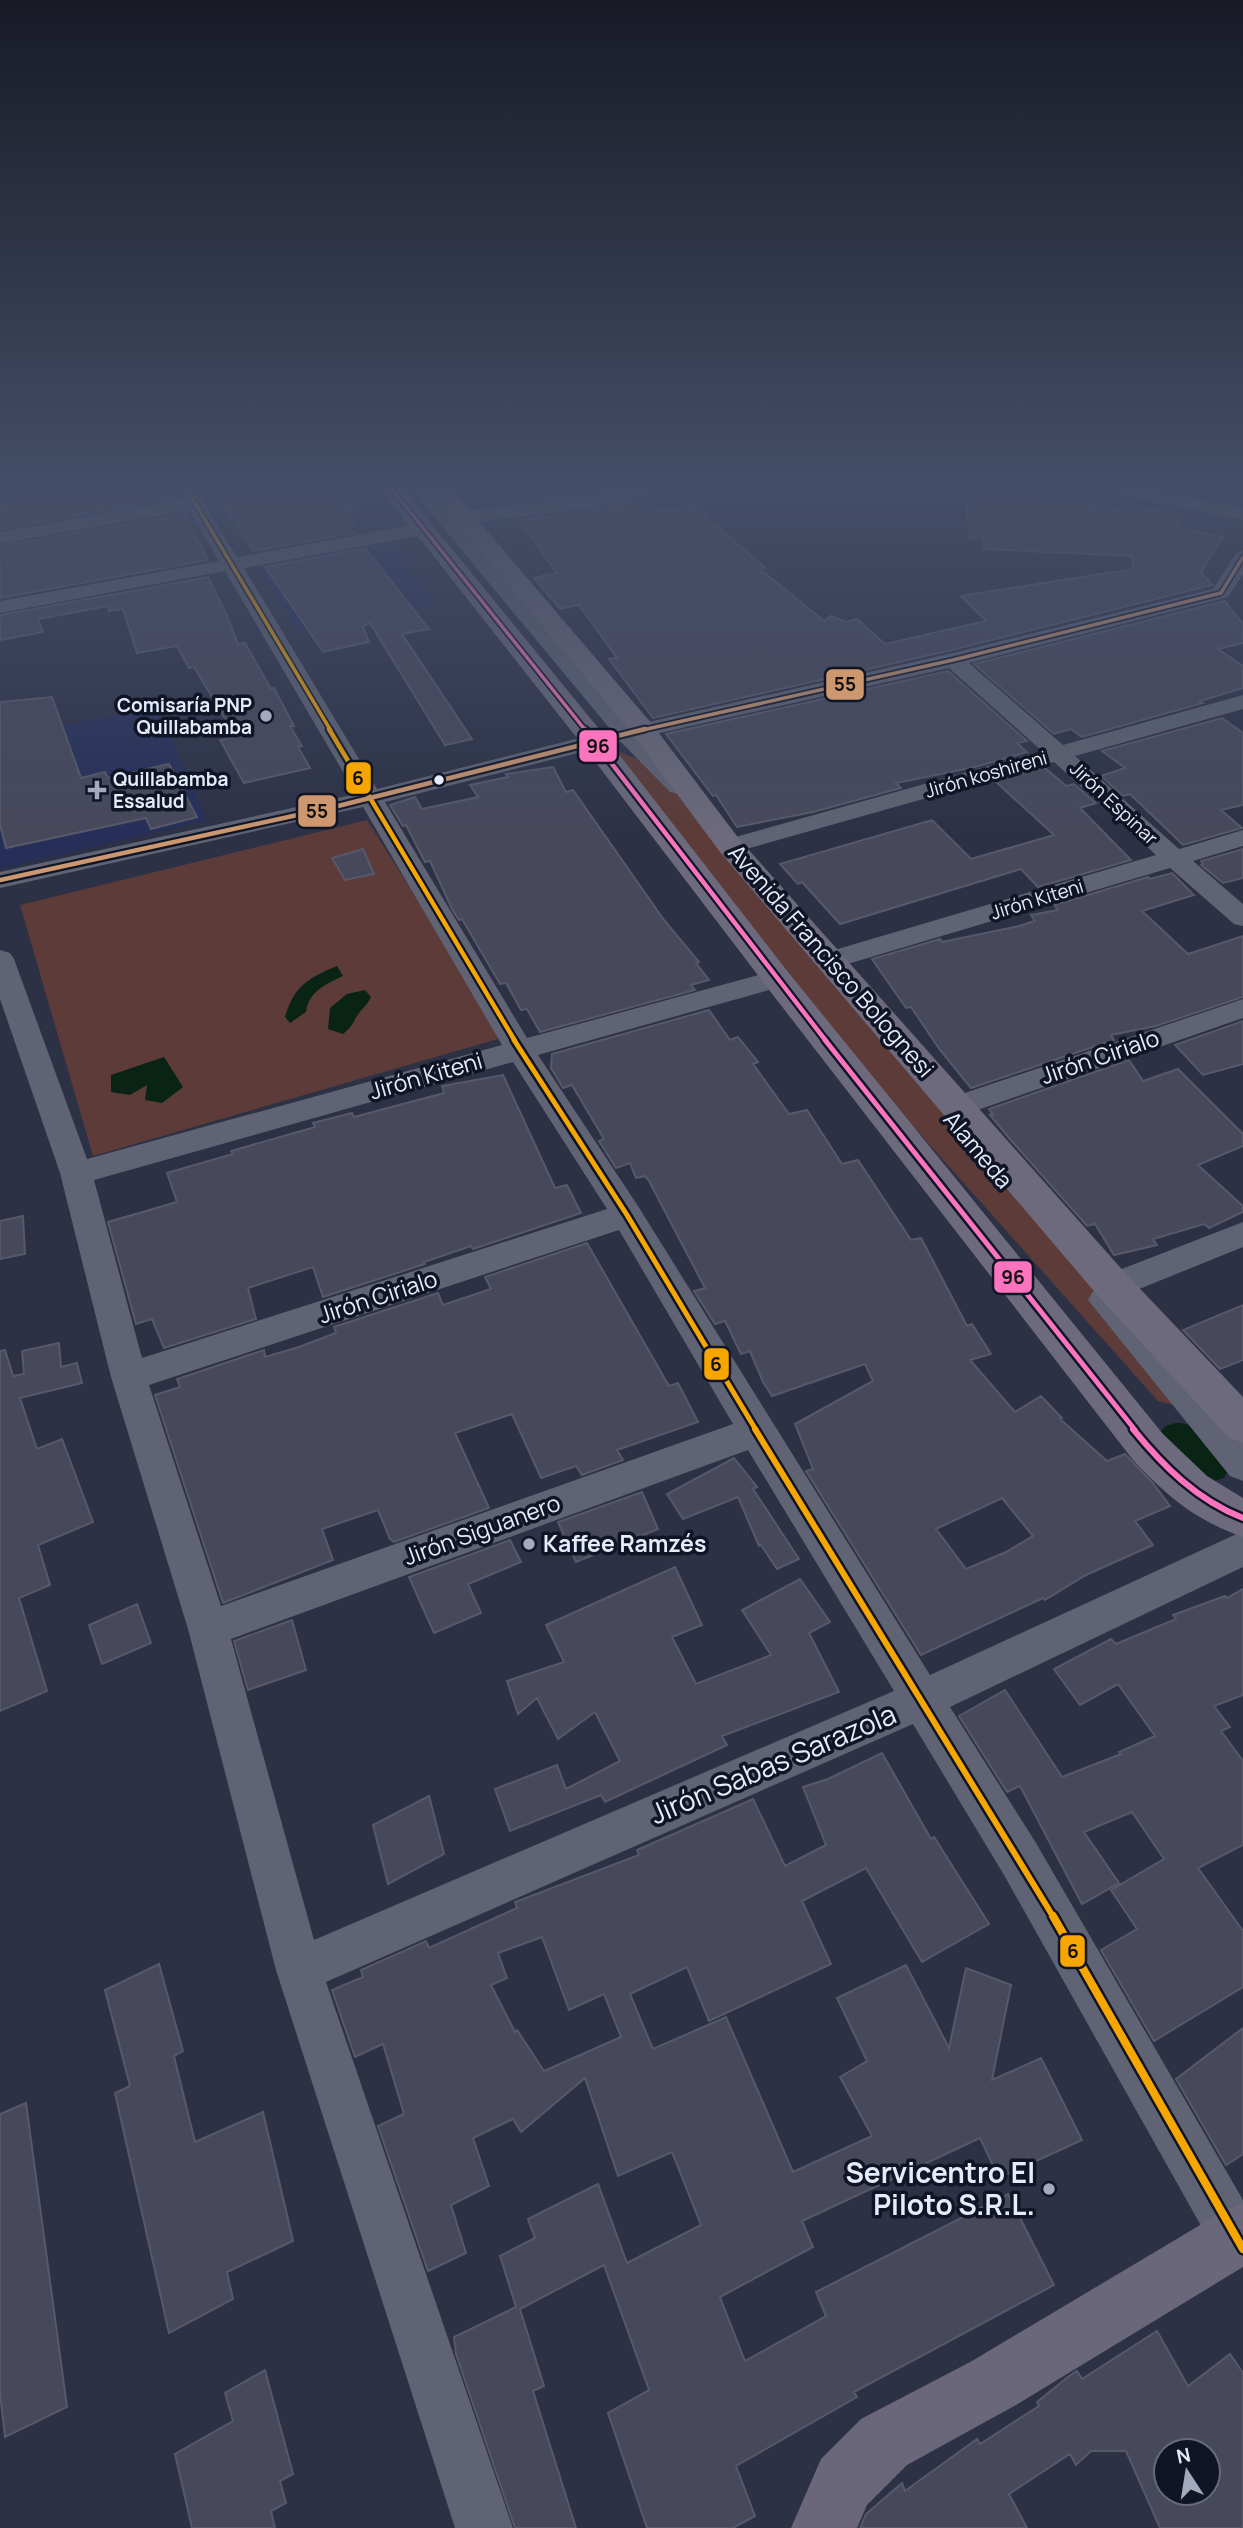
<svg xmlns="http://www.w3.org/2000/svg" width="1243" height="2528" font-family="Manrope,sans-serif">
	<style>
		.built { fill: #252f58 }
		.green { fill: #5c3b38 }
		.water { fill: #092414 }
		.building { fill: #47485c; stroke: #57596a; stroke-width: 2; fill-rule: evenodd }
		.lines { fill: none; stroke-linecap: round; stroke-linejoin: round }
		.minor { fill: #5f6373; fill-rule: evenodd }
		.major { fill: #6c6a7c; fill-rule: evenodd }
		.highway { fill: #6b677a; fill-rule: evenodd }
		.bus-1-far4-casing { stroke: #101526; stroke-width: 7 }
		.bus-1-far3-casing { stroke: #101526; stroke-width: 9 }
		.bus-1-far2-casing { stroke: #101526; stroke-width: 10 }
		.bus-1-far1-casing { stroke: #101526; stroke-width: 11 }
		.bus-1-casing { stroke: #101526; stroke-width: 13 }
		.bus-2-far3-casing { stroke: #101526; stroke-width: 7 }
		.bus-2-far2-casing { stroke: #101526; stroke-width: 9 }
		.bus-2-far1-casing { stroke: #101526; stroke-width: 10 }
		.bus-2-casing { stroke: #101526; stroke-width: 11 }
		.bus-3-far1-casing { stroke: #101526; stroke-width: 7 }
		.bus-3-casing { stroke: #101526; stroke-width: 9 }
		.bus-1-far4 { stroke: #f7a600; stroke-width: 3.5 }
		.bus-1-far3 { stroke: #f7a600; stroke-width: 4.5 }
		.bus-1-far2 { stroke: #f7a600; stroke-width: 5 }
		.bus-1-far1 { stroke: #f7a600; stroke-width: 6 }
		.bus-1 { stroke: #f7a600; stroke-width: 8 }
		.bus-2-far3 { stroke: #fc73be; stroke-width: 3.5 }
		.bus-2-far2 { stroke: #fc73be; stroke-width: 4.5 }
		.bus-2-far1 { stroke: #fc73be; stroke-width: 5 }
		.bus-2 { stroke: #fc73be; stroke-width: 6 }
		.bus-3-far1 { stroke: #cd976f; stroke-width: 3.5 }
		.bus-3 { stroke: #cd976f; stroke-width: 4.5 }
		.poi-dot { fill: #a4aabe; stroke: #101526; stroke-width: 2.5 }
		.bus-dot { fill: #e4ebff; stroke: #101526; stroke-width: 2.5 }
		.labels { text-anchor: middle; stroke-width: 7; stroke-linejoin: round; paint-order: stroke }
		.far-poi-label { font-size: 19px; font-weight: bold; fill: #e4ebff; stroke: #101526; text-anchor: end }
		.far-street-label { font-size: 19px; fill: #e4ebff; stroke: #101526 }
		.street-label { font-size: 23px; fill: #e4ebff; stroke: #101526 }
		.poi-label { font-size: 23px; font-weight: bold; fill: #e4ebff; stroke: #101526; text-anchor: start }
		.near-street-label { font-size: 28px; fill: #e4ebff; stroke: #101526 }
		.near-poi-label { font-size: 28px; font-weight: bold; fill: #e4ebff; stroke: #101526; text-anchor: end }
		.line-badge { stroke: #101526; stroke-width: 2.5 }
		.pale-badge-label { font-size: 19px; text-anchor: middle; font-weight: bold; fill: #111 }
	</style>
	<rect width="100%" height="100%" fill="#2c3146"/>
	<path class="built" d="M 448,483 L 582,483 L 467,504 Z
		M 387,539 L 435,605 L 298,634 L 256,565 Z
		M 156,706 L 207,820 L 0,869 L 0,739 Z"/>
	<path class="green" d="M 614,749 L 664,771 L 831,960 L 1190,1409 L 1158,1401 L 680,865 Z
		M 367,820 L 505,1037 L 93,1156 L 20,905 Z"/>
	<path class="water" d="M 337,966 L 343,976 C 326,984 309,991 306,1012 L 290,1023 L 285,1017 C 294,986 308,978 337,966 Z
		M 365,990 L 371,997 C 368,1005 361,1009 357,1016 C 352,1024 352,1027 343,1034 L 328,1029 L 330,1008 L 347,994 Z
		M 164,1057 L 183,1087 L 162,1103 L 145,1100 L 147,1085 L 130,1095 L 111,1092 L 111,1075 Z
		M 1176,1423 C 1204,1422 1215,1450 1229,1470 L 1224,1478 L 1204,1484 L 1159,1433 L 1166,1426 Z"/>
	<path class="building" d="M 0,483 L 168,483 L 176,498 L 0,529 Z
		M 208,483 L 340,483 L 352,509 L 345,510 L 355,525 L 348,526 L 353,533 L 254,551 Z
		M 530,483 L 628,483 L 629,485 L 585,494 L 539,500 L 545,499 Z
		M 946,483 L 1022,483 L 1017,488 L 1135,514 L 1139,507 L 1184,515 L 1177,527 L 1223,537 L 1201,572 L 1212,585 L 952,650 L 653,718 L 609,659 L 617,658 L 579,605 L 560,609 L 534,578 L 557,573 L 518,520 L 585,512 L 642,499 L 654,512 L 693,505 L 765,568 L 760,569 L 824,621 L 831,616 L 846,622 L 857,619 L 885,644 L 986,621 L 961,596 L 1133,569 L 1132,556 L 984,549 L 983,538 L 969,538 L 967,502 Z
		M 184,514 L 208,560 L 0,598 L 0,546 Z
		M 365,548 L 429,629 L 402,634 L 472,739 L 445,745 L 370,623 L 363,626 L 369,642 L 323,652 L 265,567 Z
		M 208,577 L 227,616 L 238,644 L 245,643 L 271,689 L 274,688 L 294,726 L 290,726 L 302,746 L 298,747 L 310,768 L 244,783 L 220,740 L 236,737 L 194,667 L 189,668 L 177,646 L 137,653 L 123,609 L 109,611 L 108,606 L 38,619 L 43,632 L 0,640 L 0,615 Z
		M 1225,601 L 1243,624 L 1243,643 L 1218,649 L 1243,666 L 1243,688 L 1200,701 L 1203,703 L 1082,737 L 1071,729 L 1054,734 L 974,664 Z
		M 948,671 L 1027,741 L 1017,743 L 1027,752 L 975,767 L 896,783 L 901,788 L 813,812 L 737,827 L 716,795 L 713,796 L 666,734 Z
		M 52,697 L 81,778 L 105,772 L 108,778 L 169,764 L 197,817 L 151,829 L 146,818 L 6,848 L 0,825 L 0,702 Z
		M 1222,718 L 1243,733 L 1243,805 L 1221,810 L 1242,828 L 1183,845 L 1130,794 L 1123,796 L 1101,776 L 1125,768 L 1102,751 Z
		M 553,767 L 566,792 L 573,790 L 664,920 L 699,962 L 696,963 L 709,980 L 691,985 L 695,990 L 540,1032 L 527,1009 L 521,1010 L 506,983 L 500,984 L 462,919 L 459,920 L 453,911 L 430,861 L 425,862 L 406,825 L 403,826 L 390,805 L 415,797 L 422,809 L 478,797 L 470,785 L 508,777 L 506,774 Z
		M 1044,767 L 1066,786 L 1074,784 L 1096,803 L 1080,808 L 1131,860 L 1038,887 L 1021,869 L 840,924 L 802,882 L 798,884 L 780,864 L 932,820 L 971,859 L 1054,835 L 995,781 Z
		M 363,849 L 374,874 L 345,880 L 332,858 Z
		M 1243,849 L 1243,878 L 1223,883 L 1201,865 L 1203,864 L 1201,861 Z
		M 1172,873 L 1194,895 L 1142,911 L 1188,954 L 1243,936 L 1243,997 L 1156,1026 L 1111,1035 L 1114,1040 L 971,1088 L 940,1050 L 911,1007 L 906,1008 L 872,959 L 940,939 L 942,942 L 1019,926 L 1035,921 L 1031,915 L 1058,910 L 1054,905 L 1148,877 L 1150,879 Z
		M 709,1010 L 730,1040 L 738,1037 L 758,1062 L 753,1064 L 789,1114 L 807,1110 L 842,1164 L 858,1160 L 911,1240 L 921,1238 L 967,1326 L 972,1324 L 991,1354 L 970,1360 L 1015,1412 L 1041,1396 L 1062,1418 L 1060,1419 L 1107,1461 L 1125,1454 L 1152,1482 L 1170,1506 L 1135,1521 L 1153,1545 L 1086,1575 L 1045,1600 L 1043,1598 L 921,1655 L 806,1471 L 813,1469 L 795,1424 L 873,1381 L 865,1364 L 772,1396 L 763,1382 L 750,1351 L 741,1354 L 725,1321 L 715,1324 L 694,1291 L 705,1288 L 649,1181 L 645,1176 L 636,1178 L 630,1163 L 616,1168 L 599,1141 L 604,1139 L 572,1085 L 563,1088 L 551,1068 L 552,1054 ZM 1002,1498 L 1033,1536 L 1006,1552 L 966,1569 L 936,1529 Z
		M 1243,1021 L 1243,1064 L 1203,1075 L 1175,1045 Z
		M 1129,1060 L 1143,1081 L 1178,1069 L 1243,1134 L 1243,1146 L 1198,1165 L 1243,1206 L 1243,1212 L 1209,1228 L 1204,1224 L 1153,1239 L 1157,1245 L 1114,1255 L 1095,1224 L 1087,1226 L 1009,1138 L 990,1115 L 993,1115 L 989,1109 Z
		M 503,1075 L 555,1188 L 567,1185 L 581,1213 L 473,1249 L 471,1246 L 424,1262 L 425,1264 L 323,1297 L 313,1267 L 248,1288 L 256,1319 L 164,1348 L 152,1319 L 136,1324 L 108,1222 L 177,1202 L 167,1173 L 233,1154 L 231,1151 L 315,1127 L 313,1123 L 352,1113 L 354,1117 L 444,1093 L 442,1086 Z
		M 23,1216 L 25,1254 L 0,1259 L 0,1221 Z
		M 587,1243 L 669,1386 L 678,1383 L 698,1422 L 617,1450 L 623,1460 L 582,1475 L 576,1466 L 541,1478 L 512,1414 L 455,1433 L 489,1508 L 394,1542 L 390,1539 L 378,1510 L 322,1529 L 333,1560 L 223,1603 L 155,1395 L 180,1387 L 177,1379 L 264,1350 L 265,1357 L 299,1347 L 336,1333 L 334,1327 L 438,1293 L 443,1305 L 491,1289 L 485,1277 Z
		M 1243,1305 L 1243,1360 L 1220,1369 L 1183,1330 Z
		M 59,1343 L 61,1367 L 77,1363 L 82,1383 L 20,1398 L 37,1449 L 62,1439 L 93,1522 L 38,1545 L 50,1585 L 19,1598 L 47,1691 L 0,1711 L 0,1351 L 5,1350 L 13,1376 L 24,1374 L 22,1351 Z
		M 734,1458 L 757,1487 L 753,1489 L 799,1559 L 777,1569 L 761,1545 L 759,1546 L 738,1497 L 683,1519 L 667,1494 Z
		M 642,1492 L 658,1529 L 576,1562 L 558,1522 Z
		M 510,1540 L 521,1562 L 468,1584 L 481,1613 L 434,1633 L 409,1577 Z
		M 675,1567 L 702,1625 L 672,1637 L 696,1684 L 771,1655 L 742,1610 L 800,1579 L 830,1622 L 809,1633 L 839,1692 L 722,1736 L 727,1745 L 605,1802 L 601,1795 L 510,1831 L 495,1789 L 557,1765 L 566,1789 L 620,1761 L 595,1712 L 558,1739 L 537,1698 L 518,1714 L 507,1681 L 564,1662 L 546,1625 Z
		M 1243,1589 L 1243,1695 L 1214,1706 L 1230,1727 L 1221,1731 L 1243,1761 L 1243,1845 L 1198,1868 L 1243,1931 L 1243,1987 L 1154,2041 L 1101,1950 L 1137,1929 L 1111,1890 L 1164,1859 L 1132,1812 L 1084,1832 L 1119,1883 L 1082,1904 L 1020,1786 L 1007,1792 L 959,1716 L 1005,1690 L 1062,1777 L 1121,1754 L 1119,1752 L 1155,1736 L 1118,1684 L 1080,1705 L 1054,1669 L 1111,1639 L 1116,1644 L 1176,1619 L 1173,1615 L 1225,1596 L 1227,1598 Z
		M 137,1604 L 151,1643 L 102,1664 L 89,1625 Z
		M 292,1620 L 306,1670 L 248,1690 L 234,1641 Z
		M 882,1753 L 931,1839 L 934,1837 L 989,1924 L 922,1962 L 866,1868 L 802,1901 L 831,1964 L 709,2021 L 687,1967 L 630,1994 L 653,2049 L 726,2017 L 793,2172 L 872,2136 L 840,2077 L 867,2061 L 837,1998 L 906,1965 L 949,2048 L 966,1968 L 1011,1985 L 992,2080 L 1041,2058 L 1082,2140 L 999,2178 L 980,2138 L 802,2221 L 813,2247 L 720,2297 L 745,2361 L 826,2316 L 816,2292 L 1008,2194 L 1054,2285 L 854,2392 L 857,2397 L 736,2466 L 755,2516 L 733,2528 L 647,2528 L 608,2413 L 649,2390 L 604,2265 L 520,2309 L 544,2386 L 533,2391 L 576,2528 L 515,2528 L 456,2354 L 454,2337 L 516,2307 L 500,2256 L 535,2238 L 528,2219 L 598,2184 L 627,2263 L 701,2225 L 672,2152 L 618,2176 L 585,2078 L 521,2132 L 513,2119 L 473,2138 L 489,2186 L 451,2205 L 466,2253 L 428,2271 L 378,2126 L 404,2114 L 383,2044 L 355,2057 L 332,1990 L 363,1977 L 361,1970 L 426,1941 L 429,1948 L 517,1908 L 515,1902 L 639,1855 L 637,1850 L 753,1799 L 785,1866 L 826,1845 L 803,1787 L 828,1779 ZM 542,1937 L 569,2010 L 604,1994 L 621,2037 L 544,2071 L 517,2030 L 515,2032 L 491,1985 L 507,1978 L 498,1953 Z
		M 429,1796 L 444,1854 L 388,1884 L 373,1825 Z
		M 159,1964 L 183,2051 L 174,2056 L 195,2142 L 263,2112 L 293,2241 L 227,2272 L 233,2299 L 169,2333 L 115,2093 L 130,2086 L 105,1990 Z
		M 1243,2028 L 1243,2154 L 1226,2165 L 1176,2079 Z
		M 26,2103 L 67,2407 L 5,2437 L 0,2393 L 0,2114 Z
		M 1157,2331 L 1188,2386 L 1230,2354 L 1243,2373 L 1243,2528 L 1160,2528 L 1126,2451 L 1091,2451 L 1076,2465 L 1070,2454 L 1009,2494 L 1027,2528 L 860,2528 L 866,2514 L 902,2483 L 905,2491 L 977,2439 L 980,2444 L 1039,2406 L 1037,2402 L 1069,2376 L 1077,2371 L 1082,2379 ZM 1166,2451 L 1208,2451 L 1208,2493 L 1166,2493 Z
		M 265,2370 L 293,2474 L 280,2481 L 286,2503 L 271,2511 L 275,2528 L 192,2528 L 175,2454 L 233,2421 L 225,2393 Z"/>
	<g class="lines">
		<path class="minor" d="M 174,483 L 192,483 L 237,557 L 423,523 L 433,529 L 423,535 L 244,568 L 377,789 L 611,730 L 406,483 L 425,483 L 631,726 L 953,653 L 1213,589 L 1236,553 L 1243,551 L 1243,574 L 1228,597 L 969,663 L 1063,745 L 1243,695 L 1243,709 L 1075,756 L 1179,849 L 1243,830 L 1243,846 L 1193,861 L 1243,904 L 1243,926 L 1234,924 L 1170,868 L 841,966 L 831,969 L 821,966 L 817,960 L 821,954 L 1156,855 L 1054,762 L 739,851 L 730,854 L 721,851 L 717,846 L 721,841 L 1042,751 L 949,668 L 642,737 L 691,787 L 688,792 L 679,794 L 670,792 L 621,742 L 385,802 L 527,1038 L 777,970 L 787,973 L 791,979 L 787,985 L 538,1055 L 638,1206 L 930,1675 L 1243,1531 L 1243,1567 L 950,1707 L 1036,1843 L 1243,2200 L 1243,2261 L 1236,2264 L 1218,2256 L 1004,1875 L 913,1724 L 326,1982 L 513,2528 L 455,2528 L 276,1970 L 188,1629 L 111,1377 L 60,1173 L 0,999 L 0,950 L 10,953 L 14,959 L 87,1159 L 502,1045 L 363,807 L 0,888 L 0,872 L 356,794 L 225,571 L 0,613 L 0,601 L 219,561 L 189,510 L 0,544 L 0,532 L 183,499 ZM 513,1062 L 607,1209 L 142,1358 L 94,1180 ZM 619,1230 L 733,1424 L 221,1606 L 149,1385 ZM 748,1450 L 894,1691 L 314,1940 L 231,1639 Z
			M 649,483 L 682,483 L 680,487 L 585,509 L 466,523 L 456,517 L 466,511 L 585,497 Z
			M 1082,483 L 1118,483 L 1243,508 L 1243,520 L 1091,489 Z
			M 1243,999 L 1243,1018 L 969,1113 L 958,1117 L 947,1113 L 943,1106 L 947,1099 Z
			M 1243,1222 L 1243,1247 L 1122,1296 L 1243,1438 L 1243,1481 L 1230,1476 L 1088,1300 L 1093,1291 L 1098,1289 L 1096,1286 L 1101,1277 Z"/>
		<path class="major" d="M 376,483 L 398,483 L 604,735 L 788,972 L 1163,1434 L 1207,1476 L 1243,1498 L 1243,1537 C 1195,1520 1168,1497 1133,1460 L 766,986 L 584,747 Z
			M 424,483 L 446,483 L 652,724 L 740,840 L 1127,1275 L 1243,1397 L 1243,1443 L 1228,1437 L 1099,1297 L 720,852 L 634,736 Z"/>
		<path class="highway" d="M 1243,2203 L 1243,2267 L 1016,2405 L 907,2465 L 867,2505 L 857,2528 L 791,2528 L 821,2459 L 861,2419 L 972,2361 L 1222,2212 Z"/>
		<g class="bus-1-far4-casing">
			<path id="bus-1-far4" d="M 183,483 L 331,731"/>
		</g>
		<g class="bus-1-far3-casing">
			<path id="bus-1-far3" d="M 329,729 L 515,1041"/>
		</g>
		<g class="bus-1-far2-casing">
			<path id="bus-1-far2" d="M 514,1040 L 627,1215 L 756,1430"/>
		</g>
		<g class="bus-1-far1-casing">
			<path id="bus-1-far1" d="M 755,1429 L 1054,1918"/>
		</g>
		<g class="bus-1-casing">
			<path id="bus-1" d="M 1053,1916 L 1243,2249"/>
		</g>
		<g class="bus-2-far3-casing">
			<path id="bus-2-far3" d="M 387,483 L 586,731"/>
		</g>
		<g class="bus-2-far2-casing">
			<path id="bus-2-far2" d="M 585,729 L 826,1041"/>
		</g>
		<g class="bus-2-far1-casing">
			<path id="bus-2-far1" d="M 825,1040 L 1135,1430"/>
		</g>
		<g class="bus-2-casing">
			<path id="bus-2" d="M 1133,1429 C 1163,1466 1197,1500 1243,1518"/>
		</g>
		<g class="bus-3-far1-casing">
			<path id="bus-3-far1" d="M 638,731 L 953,660 L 1221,593 L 1243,557"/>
		</g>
		<g class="bus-3-casing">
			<path id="bus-3" d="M 0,880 L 334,807 L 645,729"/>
		</g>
		<use href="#bus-1-far4" class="bus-1-far4"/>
		<use href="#bus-1-far3" class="bus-1-far3"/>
		<use href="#bus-1-far2" class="bus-1-far2"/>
		<use href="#bus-1-far1" class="bus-1-far1"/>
		<use href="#bus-1" class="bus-1"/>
		<use href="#bus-2-far3" class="bus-2-far3"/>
		<use href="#bus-2-far2" class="bus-2-far2"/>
		<use href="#bus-2-far1" class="bus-2-far1"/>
		<use href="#bus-2" class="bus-2"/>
		<use href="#bus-3-far1" class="bus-3-far1"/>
		<use href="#bus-3" class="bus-3"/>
	</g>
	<linearGradient id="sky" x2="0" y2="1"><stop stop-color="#181b26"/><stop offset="0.58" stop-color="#454e68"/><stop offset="1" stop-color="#454e68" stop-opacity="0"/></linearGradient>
	<rect width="1243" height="837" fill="url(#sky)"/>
	<g class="poi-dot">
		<circle cx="266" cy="716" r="7"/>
		<path d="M93.5 779.5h7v7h7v7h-7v7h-7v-7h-7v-7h7z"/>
		<circle cx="529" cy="1544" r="7"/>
		<circle cx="1049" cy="2189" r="7"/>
	</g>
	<circle class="bus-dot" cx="439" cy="780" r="6"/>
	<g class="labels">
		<g class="far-poi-label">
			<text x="252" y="712">Comisaría PNP<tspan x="252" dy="22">Quillabamba</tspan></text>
			<text x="113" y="786" text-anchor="start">Quillabamba<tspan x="113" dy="22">Essalud</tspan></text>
		</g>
		<g class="far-street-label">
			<text transform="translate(986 774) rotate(-16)" y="7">Jirón koshireni</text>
			<text transform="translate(1114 803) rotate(43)" y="7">Jirón Espinar</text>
			<text transform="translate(1037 899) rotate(-17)" y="7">Jirón Kiteni</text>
		</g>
		<g class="street-label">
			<text transform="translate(831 961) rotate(49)" y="8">Avenida Francisco Bolognesi</text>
			<text transform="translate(1100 1057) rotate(-19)" y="8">Jirón Cirialo</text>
			<text transform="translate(426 1076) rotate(-16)" y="8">Jirón Kiteni</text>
			<text transform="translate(978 1150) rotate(50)" y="8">Alameda</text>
			<text transform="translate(378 1297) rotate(-18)" y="8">Jirón Cirialo</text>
			<text transform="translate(482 1530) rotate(-20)" y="8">Jirón Siguanero</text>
		</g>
		<g class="poi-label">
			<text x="543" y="1552">Kaffee Ramzés</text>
		</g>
		<g class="near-street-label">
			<text transform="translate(773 1764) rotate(-23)" y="10">Jirón Sabas Sarazola</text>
		</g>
		<g class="near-poi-label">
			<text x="1035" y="2183">Servicentro El<tspan x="1035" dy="32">Piloto S.R.L.</tspan></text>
		</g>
	</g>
	<g class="line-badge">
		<rect x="825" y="668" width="40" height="33" rx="7" fill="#cd976f"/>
		<rect x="578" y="729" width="40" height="34" rx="7" fill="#fc73be"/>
		<rect x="345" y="761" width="27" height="34" rx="7" fill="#f7a600"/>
		<rect x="297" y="794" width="40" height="34" rx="7" fill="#cd976f"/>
		<rect x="993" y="1260" width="40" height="34" rx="7" fill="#fc73be"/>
		<rect x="703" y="1347" width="27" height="34" rx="7" fill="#f7a600"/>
		<rect x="1059" y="1934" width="27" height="34" rx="7" fill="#f7a600"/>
	</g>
	<g class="pale-badge-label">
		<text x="845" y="691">55</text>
		<text x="598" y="753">96</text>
		<text x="358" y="785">6</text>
		<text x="317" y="818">55</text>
		<text x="1013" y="1284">96</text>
		<text x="716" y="1371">6</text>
		<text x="1073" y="1958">6</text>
	</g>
	<g transform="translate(1187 2472) rotate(348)"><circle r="33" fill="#101526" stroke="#656b7d" stroke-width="2"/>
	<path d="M0-5L12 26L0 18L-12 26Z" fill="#a4aabe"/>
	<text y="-10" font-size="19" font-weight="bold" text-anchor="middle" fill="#e4ebff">N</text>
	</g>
</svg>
